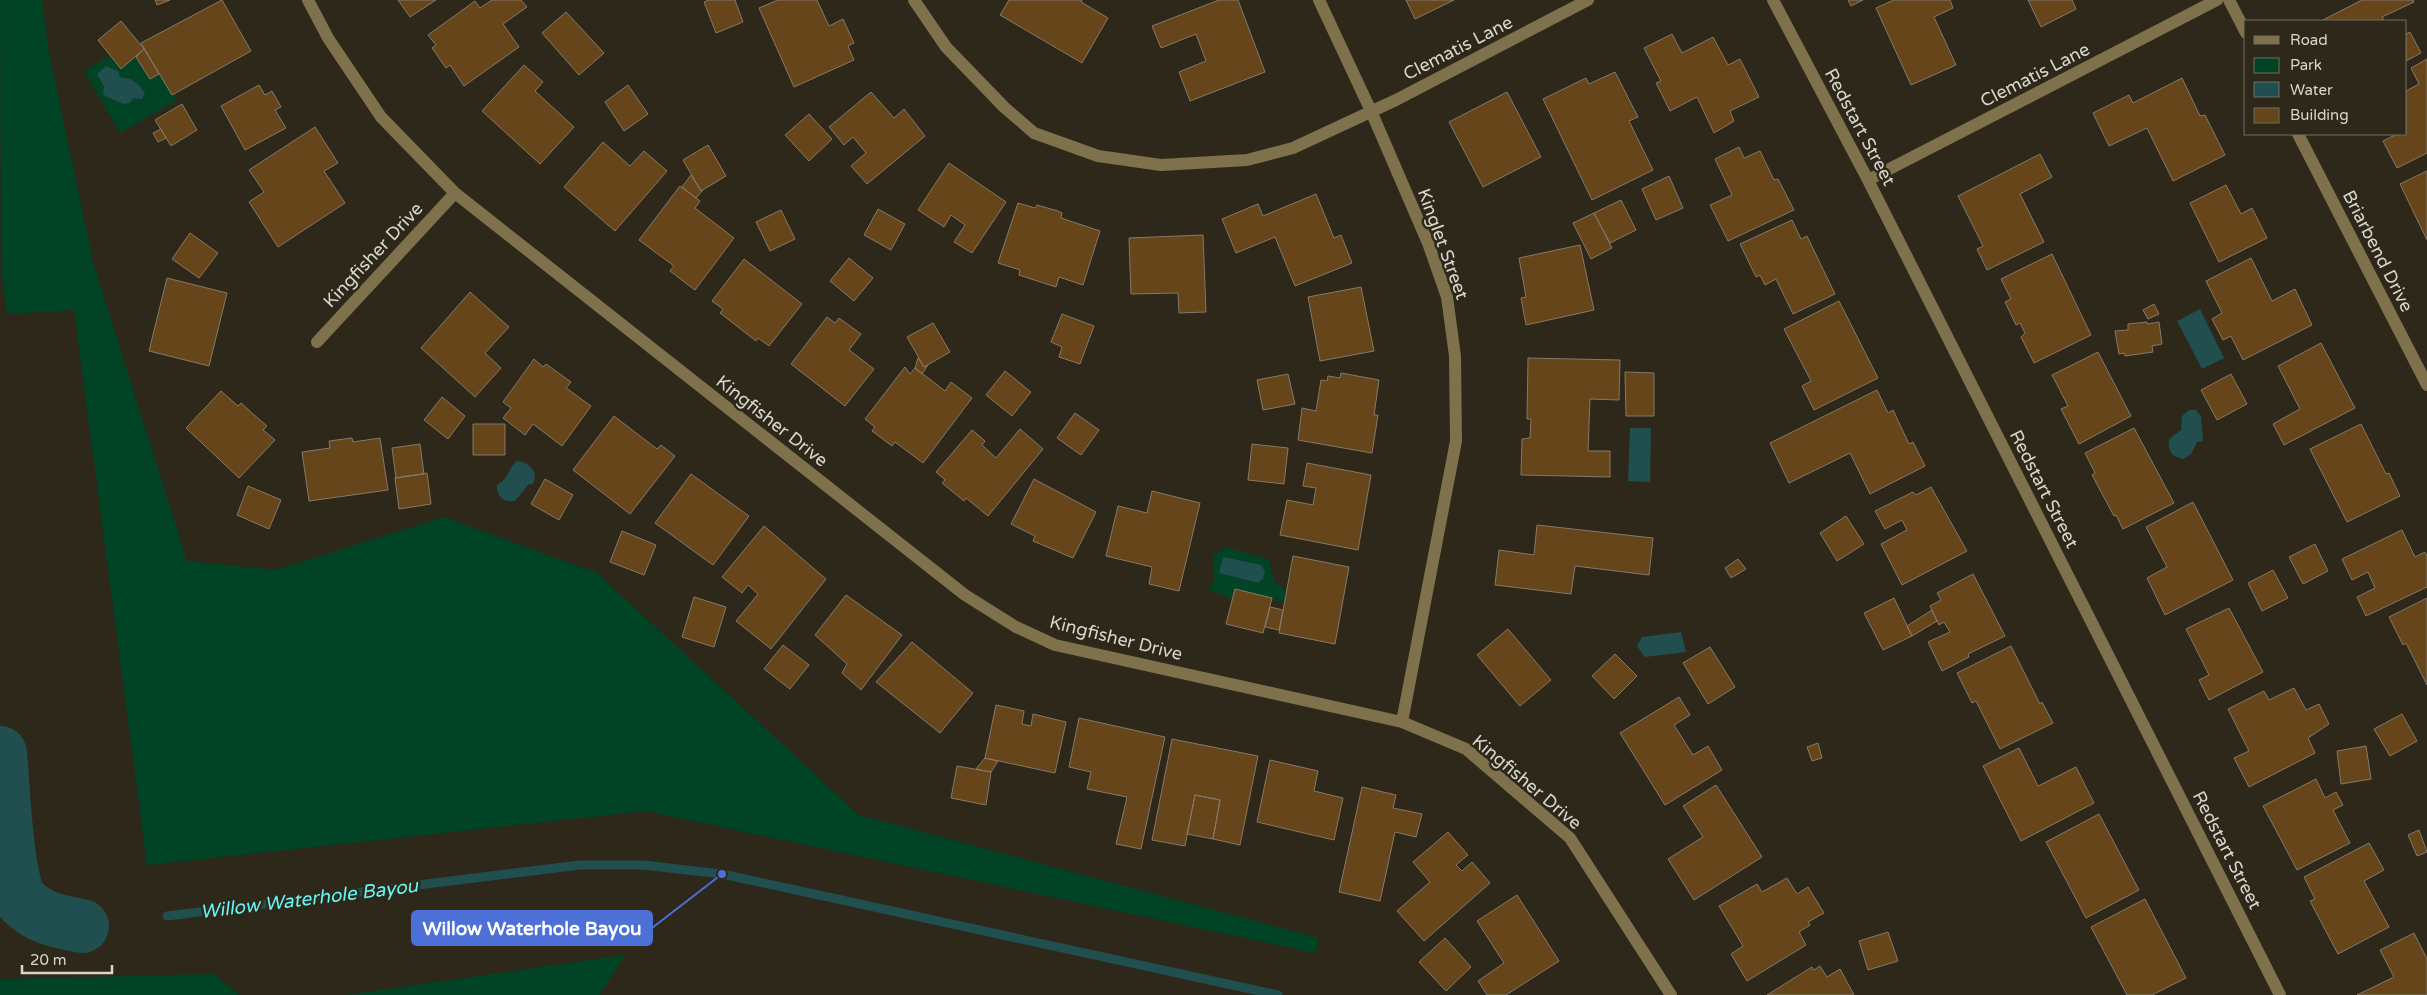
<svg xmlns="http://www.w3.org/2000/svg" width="2427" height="995" font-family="'Varela Round',sans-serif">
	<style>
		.green { fill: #014325 }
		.water { fill: #214e4e }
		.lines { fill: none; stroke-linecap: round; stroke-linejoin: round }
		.stream { stroke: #214e4e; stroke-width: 9 }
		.river { stroke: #214e4e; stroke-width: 54 }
		.building { fill: #654519; stroke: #86796a }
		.minor { stroke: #7e714c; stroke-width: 12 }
		.labels { text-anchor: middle; stroke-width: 5; stroke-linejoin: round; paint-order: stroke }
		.street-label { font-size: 18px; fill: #d9d6cc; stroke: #2d2819 }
		.water-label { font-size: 19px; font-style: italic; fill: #66f4f4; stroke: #2d2819 }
		.leader { fill: none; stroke: #4c70d5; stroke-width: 2 }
		.callout-dot { fill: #4c70d5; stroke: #2d2819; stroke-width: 2 }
		.callout { fill: #4c70d5; stroke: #4c70d5; stroke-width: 2 }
		.callout-label { font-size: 19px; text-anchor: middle; font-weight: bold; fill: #fff }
	</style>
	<rect width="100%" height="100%" fill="#2d2819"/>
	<path class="green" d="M 0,0 L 42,0 L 48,47 L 93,262 L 187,561 L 276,570 L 444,517 L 597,573 L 859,815 L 1319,938 L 1316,953 L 646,811 L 147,865 L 74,310 L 7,314 L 1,270 Z
		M 110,56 L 121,69 L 136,57 L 150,79 L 160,75 L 177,100 L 120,133 L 84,71 Z
		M 1225,547 L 1268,559 L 1275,582 L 1287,592 L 1285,603 L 1235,589 L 1232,599 L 1208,589 L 1215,580 L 1213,571 L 1214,556 Z
		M 625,955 L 600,995 L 346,995 Z
		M 214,974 L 239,995 L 0,995 L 0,979 Z"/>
	<path class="water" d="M 106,66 L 118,71 L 120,77 C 132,78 138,83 145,93 L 142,99 L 133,98 L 130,103 L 124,104 C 117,101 109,99 103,94 L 104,87 L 97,74 Z
		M 2200,309 L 2224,358 L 2202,369 L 2177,321 Z
		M 2189,410 L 2196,410 L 2201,416 L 2203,441 L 2197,442 L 2191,454 L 2183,459 C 2171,456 2168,451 2169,439 L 2181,430 L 2182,416 Z
		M 1630,428 L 1651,428 L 1650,482 L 1628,481 Z
		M 517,461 C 529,462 539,471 533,484 L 528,485 L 515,501 C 503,503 496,496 497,485 C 508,479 508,469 517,461 Z
		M 1223,557 L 1261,565 L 1265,572 L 1263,578 L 1258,583 L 1219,573 Z
		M 1681,632 L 1686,652 L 1645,657 L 1637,646 L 1642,637 Z"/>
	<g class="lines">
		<path class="stream" d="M 0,790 L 4,790
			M 167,916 L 580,865 L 643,865 L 722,874 L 1278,995"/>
		<path class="river" d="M 0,753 C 3,782 6,884 22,901 C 38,918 60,922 82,926"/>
	</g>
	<path class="building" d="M 155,0 L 170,0 L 157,5 Z
		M 222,0 L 251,51 L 172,95 L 141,43 Z
		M 398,0 L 436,0 L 410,17 Z
		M 492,0 L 521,0 L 527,7 L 503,24 L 519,47 L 464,86 L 450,65 L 446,68 L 432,48 L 436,45 L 428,35 L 475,1 L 480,8 Z
		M 709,0 L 735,0 L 743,22 L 716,33 L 704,2 Z
		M 778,0 L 817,0 L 829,26 L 843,19 L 854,43 L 848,46 L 854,60 L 794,87 L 759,8 Z
		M 1009,0 L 1082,0 L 1081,2 L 1108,18 L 1082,63 L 1000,15 Z
		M 1219,0 L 1238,0 L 1265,72 L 1190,101 L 1179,72 L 1206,61 L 1196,34 L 1161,48 L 1152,26 Z
		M 1406,0 L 1454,0 L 1415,19 Z
		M 1848,0 L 1863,0 L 1851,6 Z
		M 1894,0 L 1950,0 L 1953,8 L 1934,17 L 1956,65 L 1911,85 L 1876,8 Z
		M 2028,0 L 2072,0 L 2076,9 L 2041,27 Z
		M 2362,0 L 2413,0 L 2414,2 L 2382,17 L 2384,21 L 2321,21 Z
		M 566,12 L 604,53 L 579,75 L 542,33 Z
		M 121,21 L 144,49 L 121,69 L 98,40 Z
		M 2410,32 L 2421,53 L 2406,61 L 2406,34 Z
		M 1672,34 L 1682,53 L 1713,37 L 1728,65 L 1740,59 L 1759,97 L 1730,111 L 1734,121 L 1714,133 L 1697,97 L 1670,111 L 1656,83 L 1661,81 L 1644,48 Z
		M 144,49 L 159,74 L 150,79 L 136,57 Z
		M 2427,59 L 2427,153 L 2397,168 L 2383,141 L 2397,134 L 2406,134 L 2406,91 L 2419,84 L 2411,68 Z
		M 524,65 L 543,82 L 535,91 L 574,127 L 540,164 L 482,111 Z
		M 1615,72 L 1638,117 L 1629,121 L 1653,170 L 1592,200 L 1543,99 L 1586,78 L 1589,84 Z
		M 2182,78 L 2200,116 L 2205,115 L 2225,155 L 2173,181 L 2147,128 L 2109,146 L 2093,113 L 2129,95 L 2133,103 Z
		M 259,85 L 265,95 L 272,91 L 281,107 L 275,110 L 286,128 L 245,150 L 221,106 Z
		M 628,85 L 648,114 L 624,131 L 605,102 Z
		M 871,92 L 894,118 L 904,109 L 925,136 L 867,184 L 851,166 L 866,153 L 853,137 L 844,145 L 829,127 Z
		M 1507,92 L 1541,157 L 1483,187 L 1449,122 Z
		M 182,104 L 197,130 L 171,146 L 155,120 Z
		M 809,114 L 832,139 L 809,161 L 785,135 Z
		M 315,127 L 338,163 L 324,171 L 345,203 L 278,247 L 249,202 L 264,192 L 249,170 Z
		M 161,129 L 166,138 L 158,142 L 153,133 Z
		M 603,142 L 630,166 L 644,151 L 667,171 L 615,231 L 564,187 Z
		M 708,145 L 726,176 L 701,191 L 683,160 Z
		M 1739,147 L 1744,158 L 1760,151 L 1774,180 L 1778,179 L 1794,210 L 1728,241 L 1710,205 L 1732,195 L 1715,159 Z
		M 2040,154 L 2052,177 L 2020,194 L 2044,242 L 1987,270 L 1977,249 L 1983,246 L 1958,196 Z
		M 949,163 L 1006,202 L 972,253 L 954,242 L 965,225 L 951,215 L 944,227 L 918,210 Z
		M 2427,171 L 2427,240 L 2400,184 Z
		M 691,175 L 701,191 L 703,190 L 696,198 L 682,187 Z
		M 1669,176 L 1683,208 L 1656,220 L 1642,189 Z
		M 2226,185 L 2241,214 L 2252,208 L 2267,238 L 2219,262 L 2190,203 Z
		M 680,186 L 700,201 L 695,208 L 734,238 L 695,290 L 670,271 L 674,266 L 639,240 Z
		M 1316,194 L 1334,238 L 1341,235 L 1352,263 L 1295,286 L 1275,237 L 1236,253 L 1222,219 L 1258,204 L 1263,216 Z
		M 1621,200 L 1636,230 L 1610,243 L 1594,213 Z
		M 1018,203 L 1035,208 L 1037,205 L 1058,211 L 1062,213 L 1061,218 L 1100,231 L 1083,285 L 1059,277 L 1056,287 L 1019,275 L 1020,270 L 998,263 Z
		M 878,209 L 905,224 L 891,250 L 864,235 Z
		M 781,210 L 795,239 L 770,251 L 756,222 Z
		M 1594,213 L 1612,248 L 1591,259 L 1573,223 Z
		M 1792,220 L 1801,239 L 1807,236 L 1835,294 L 1793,314 L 1776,279 L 1765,285 L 1760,275 L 1756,277 L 1740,244 Z
		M 190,233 L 218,253 L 199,278 L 172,259 Z
		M 1203,235 L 1206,312 L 1179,313 L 1178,293 L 1131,294 L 1129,238 Z
		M 1580,245 L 1594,310 L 1526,325 L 1521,298 L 1526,297 L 1519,258 Z
		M 2052,254 L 2091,335 L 2034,363 L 2021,337 L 2025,333 L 2020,323 L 2016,325 L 2005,302 L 2011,299 L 2001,279 Z
		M 849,258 L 873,278 L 854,301 L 830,281 Z
		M 2251,258 L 2272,301 L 2295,289 L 2312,325 L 2243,360 L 2231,336 L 2223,340 L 2212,319 L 2222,313 L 2206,281 Z
		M 744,259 L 802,304 L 769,346 L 758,338 L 756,341 L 720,313 L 723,309 L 712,301 Z
		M 167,278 L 227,293 L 209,366 L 149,351 Z
		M 1361,287 L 1374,351 L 1320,361 L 1308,297 Z
		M 470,292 L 509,327 L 485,353 L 501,368 L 475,397 L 421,348 Z
		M 1839,301 L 1878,378 L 1814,410 L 1802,386 L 1811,381 L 1784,329 Z
		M 2154,304 L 2159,314 L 2148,319 L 2143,310 Z
		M 1062,314 L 1094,326 L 1080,364 L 1059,357 L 1062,347 L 1051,342 Z
		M 827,317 L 835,323 L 839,318 L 861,334 L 849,350 L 874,369 L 845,406 L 791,364 Z
		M 2147,322 L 2147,324 L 2159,322 L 2162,344 L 2152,346 L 2153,352 L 2125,356 L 2124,353 L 2119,354 L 2115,331 L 2128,330 L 2128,324 Z
		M 933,323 L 950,352 L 924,367 L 907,337 Z
		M 2321,343 L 2355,408 L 2284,445 L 2273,424 L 2300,409 L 2278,366 Z
		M 2098,352 L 2131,416 L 2079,444 L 2061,409 L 2068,406 L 2052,375 Z
		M 918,358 L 924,367 L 928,365 L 922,374 L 915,368 Z
		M 1528,358 L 1620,360 L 1619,400 L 1590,399 L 1588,451 L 1610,451 L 1610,477 L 1521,475 L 1522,439 L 1530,438 L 1531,419 L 1527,419 Z
		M 534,359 L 543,367 L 546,364 L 571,382 L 566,388 L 591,406 L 562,446 L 533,424 L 525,435 L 503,418 L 511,408 L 503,402 Z
		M 905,367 L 910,374 L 915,368 L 945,391 L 951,382 L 972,398 L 923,463 L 895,442 L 892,446 L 872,431 L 875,427 L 865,419 Z
		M 1005,371 L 1031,392 L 1012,416 L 986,395 Z
		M 1625,372 L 1654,373 L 1654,416 L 1626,416 Z
		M 1341,373 L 1379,380 L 1374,415 L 1378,415 L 1372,453 L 1298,440 L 1302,408 L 1316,411 L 1321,380 L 1327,381 L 1328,376 L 1340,378 Z
		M 1288,374 L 1295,404 L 1263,410 L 1257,380 Z
		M 2231,374 L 2247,404 L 2217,420 L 2201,390 Z
		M 1877,390 L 1888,413 L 1893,410 L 1909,444 L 1913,442 L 1925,466 L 1870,494 L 1850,453 L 1789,483 L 1770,443 Z
		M 221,391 L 238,406 L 241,403 L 253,414 L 267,426 L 263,430 L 275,440 L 239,478 L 186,428 Z
		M 442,397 L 465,416 L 448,439 L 424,420 Z
		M 1075,413 L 1099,430 L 1081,455 L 1057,438 Z
		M 614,416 L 657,449 L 661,445 L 675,456 L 630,514 L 573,470 Z
		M 473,424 L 505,424 L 505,455 L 473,455 Z
		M 2361,424 L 2386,474 L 2389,473 L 2400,496 L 2347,522 L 2310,449 Z
		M 2134,428 L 2174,503 L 2123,529 L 2116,515 L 2114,516 L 2092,475 L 2095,473 L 2085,453 Z
		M 1020,429 L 1043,449 L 988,516 L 966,498 L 964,501 L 942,483 L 945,480 L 936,472 L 972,430 L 985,441 L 982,445 L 996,458 Z
		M 352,438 L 353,442 L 380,438 L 388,490 L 309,501 L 302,452 L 330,448 L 329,441 Z
		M 420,444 L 424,474 L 396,478 L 392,448 Z
		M 1252,444 L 1288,448 L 1284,484 L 1248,480 Z
		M 1307,463 L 1371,475 L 1358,550 L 1280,535 L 1287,500 L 1313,505 L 1316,488 L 1303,486 Z
		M 427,473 L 431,504 L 399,509 L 395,478 Z
		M 691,474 L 749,516 L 713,565 L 655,523 Z
		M 545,479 L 573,495 L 559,520 L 531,504 Z
		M 1034,479 L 1096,512 L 1073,558 L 1033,541 L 1035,536 L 1011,524 Z
		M 248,486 L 281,500 L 269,529 L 237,515 Z
		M 1931,487 L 1967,551 L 1902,585 L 1881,544 L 1907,530 L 1902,520 L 1885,529 L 1875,511 L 1913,492 L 1916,495 Z
		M 1152,491 L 1200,503 L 1179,591 L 1149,584 L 1152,567 L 1106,556 L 1118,506 L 1147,513 Z
		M 2193,502 L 2233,580 L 2165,615 L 2147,578 L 2167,567 L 2146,527 Z
		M 1846,516 L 1864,544 L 1837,561 L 1820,533 Z
		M 1537,525 L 1653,538 L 1649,575 L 1575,566 L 1571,594 L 1495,585 L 1499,550 L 1534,555 Z
		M 764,526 L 826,579 L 771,649 L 736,621 L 758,594 L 748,585 L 742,593 L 722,577 Z
		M 2402,530 L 2415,557 L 2425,552 L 2427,556 L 2427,587 L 2366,616 L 2357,597 L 2375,588 L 2368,572 L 2352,580 L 2342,559 Z
		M 622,531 L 656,545 L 644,575 L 610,562 Z
		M 2315,544 L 2328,571 L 2303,584 L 2289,557 Z
		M 1293,556 L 1349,567 L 1335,644 L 1279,633 Z
		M 1738,559 L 1746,569 L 1731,578 L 1725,568 Z
		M 2273,570 L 2288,598 L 2262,611 L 2248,583 Z
		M 1973,574 L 2005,636 L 1968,654 L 1969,657 L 1942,671 L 1928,642 L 1950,632 L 1944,622 L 1939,625 L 1930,606 L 1941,600 L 1937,593 Z
		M 1235,589 L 1272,598 L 1263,633 L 1226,624 Z
		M 846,595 L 902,635 L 861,690 L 842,673 L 847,664 L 815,635 Z
		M 694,597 L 726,607 L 714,647 L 682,637 Z
		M 1894,598 L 1912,636 L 1883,650 L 1864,613 Z
		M 2427,598 L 2427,685 L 2406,643 L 2403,645 L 2389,617 Z
		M 1270,607 L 1283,610 L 1279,630 L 1265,627 Z
		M 2229,608 L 2263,672 L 2209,700 L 2199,680 L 2209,675 L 2186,629 Z
		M 1932,610 L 1937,621 L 1912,636 L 1907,626 Z
		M 1508,629 L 1551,680 L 1520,706 L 1477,655 Z
		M 912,642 L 973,693 L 940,733 L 876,682 Z
		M 783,645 L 809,665 L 790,689 L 764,669 Z
		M 2011,646 L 2040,704 L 2042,702 L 2053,723 L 2000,749 L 1976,701 L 1972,703 L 1957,673 Z
		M 1710,647 L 1735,687 L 1708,704 L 1683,663 Z
		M 1615,654 L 1637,676 L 1614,699 L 1592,676 Z
		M 2294,688 L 2306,710 L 2319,704 L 2329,724 L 2308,738 L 2315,753 L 2249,787 L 2234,758 L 2249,751 L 2228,709 L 2264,691 L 2269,700 Z
		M 1679,697 L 1690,715 L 1674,725 L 1693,755 L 1708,746 L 1722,770 L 1665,805 L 1620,733 Z
		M 996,705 L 1024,711 L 1022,724 L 1031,726 L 1033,714 L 1066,722 L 1055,773 L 985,758 Z
		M 2402,714 L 2417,741 L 2390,756 L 2374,729 Z
		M 1079,718 L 1165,737 L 1141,849 L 1116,844 L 1127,797 L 1087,789 L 1091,772 L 1069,767 Z
		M 1172,739 L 1258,756 L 1240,845 L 1213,839 L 1220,800 L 1195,795 L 1185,846 L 1152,840 Z
		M 1818,743 L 1822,758 L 1812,761 L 1807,747 Z
		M 2366,746 L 2371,779 L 2341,784 L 2337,751 Z
		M 2019,748 L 2038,786 L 2076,767 L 2094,803 L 2021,841 L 1983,766 Z
		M 985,758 L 998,761 L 991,772 L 976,769 Z
		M 1270,760 L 1318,771 L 1314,791 L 1343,798 L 1334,840 L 1257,822 Z
		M 957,766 L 991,772 L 986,805 L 951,798 Z
		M 2316,779 L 2325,798 L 2336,792 L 2343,805 L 2333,810 L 2350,843 L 2297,870 L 2263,806 Z
		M 1716,785 L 1762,857 L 1694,900 L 1668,859 L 1703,837 L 1683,806 Z
		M 1362,787 L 1396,795 L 1393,808 L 1422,814 L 1416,837 L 1395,832 L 1380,901 L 1339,892 Z
		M 1195,795 L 1220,800 L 1213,839 L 1187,834 Z
		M 2099,814 L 2139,890 L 2086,918 L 2046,842 Z
		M 2419,830 L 2427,852 L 2417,856 L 2408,835 Z
		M 1448,832 L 1468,855 L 1456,865 L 1462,871 L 1472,862 L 1490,883 L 1424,941 L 1397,911 L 1430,882 L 1413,862 Z
		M 2369,843 L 2384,870 L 2364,881 L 2389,927 L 2338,954 L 2310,901 L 2315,899 L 2304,877 Z
		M 1787,878 L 1797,894 L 1808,887 L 1824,913 L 1808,922 L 1810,925 L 1799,932 L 1806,945 L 1747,981 L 1731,954 L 1743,946 L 1719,906 L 1757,884 L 1762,892 Z
		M 1517,895 L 1559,961 L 1506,995 L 1487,995 L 1478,981 L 1504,963 L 1477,921 Z
		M 2145,899 L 2186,978 L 2152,995 L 2127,995 L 2091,927 Z
		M 1888,932 L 1898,961 L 1868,970 L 1859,941 Z
		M 2414,933 L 2427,959 L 2427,995 L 2357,995 L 2394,977 L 2380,950 Z
		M 1445,938 L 1471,967 L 1446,991 L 1419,962 Z
		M 1820,966 L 1827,977 L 1840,969 L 1854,995 L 1767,995 L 1812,967 L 1814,970 Z"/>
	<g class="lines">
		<path class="minor" d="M 308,0 L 328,38 L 381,117 L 455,193 L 965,595 L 1016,627 L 1055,645 L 1402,722 L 1466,749 L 1570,838 L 1671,995
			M 914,0 L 946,47 L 1004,107 L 1034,133 L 1098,156 L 1161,165 L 1247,160 L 1293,148 L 1396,100 L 1588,0
			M 1319,0 L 1371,111 L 1428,243 L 1447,297 L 1455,356 L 1456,441 L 1402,722
			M 1773,0 L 1868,180 L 2280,995
			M 2229,0 L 2246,33
			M 2298,134 L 2427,385
			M 1868,180 L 2217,0
			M 317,342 L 455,193"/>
	</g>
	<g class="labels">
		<g class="street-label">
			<text transform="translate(1458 48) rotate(-27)" y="6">Clematis Lane</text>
			<text transform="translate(2035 75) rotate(-27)" y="6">Clematis Lane</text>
			<text transform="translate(1860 127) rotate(62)" y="6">Redstart Street</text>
			<text transform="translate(1443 244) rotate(70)" y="6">Kinglet Street</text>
			<text transform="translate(2378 251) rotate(63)" y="6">Briarbend Drive</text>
			<text transform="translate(373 255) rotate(-47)" y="6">Kingfisher Drive</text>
			<text transform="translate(772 421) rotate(38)" y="6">Kingfisher Drive</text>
			<text transform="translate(2044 489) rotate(63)" y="6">Redstart Street</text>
			<text transform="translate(1116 638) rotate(14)" y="6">Kingfisher Drive</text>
			<text transform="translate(1527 782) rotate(40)" y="6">Kingfisher Drive</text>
			<text transform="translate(2227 850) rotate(63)" y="6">Redstart Street</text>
		</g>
		<g class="water-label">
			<text transform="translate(309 898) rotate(-7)" y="7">Willow Waterhole Bayou</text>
		</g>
	</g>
	<path class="leader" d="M722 874L652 928"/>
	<circle class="callout-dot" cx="722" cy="874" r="5"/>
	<rect class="callout" x="412" y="911" width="240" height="34" rx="5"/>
	<g class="callout-label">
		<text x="532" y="935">Willow Waterhole Bayou</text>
	</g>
	<rect x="2244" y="20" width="162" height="115" fill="#2d2819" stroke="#726e61"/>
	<rect x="2254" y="36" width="25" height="8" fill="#7e714c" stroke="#726e61"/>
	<text x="2290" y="45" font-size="15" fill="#d9d6cc">Road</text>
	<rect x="2254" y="58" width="25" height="15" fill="#014325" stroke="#726e61"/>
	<text x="2290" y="70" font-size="15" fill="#d9d6cc">Park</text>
	<rect x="2254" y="82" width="25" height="15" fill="#214e4e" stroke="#726e61"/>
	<text x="2290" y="95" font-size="15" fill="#d9d6cc">Water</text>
	<rect x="2254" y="108" width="25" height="15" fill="#654519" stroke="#726e61"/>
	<text x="2290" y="120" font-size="15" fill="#d9d6cc">Building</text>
	<path d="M22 965v8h90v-8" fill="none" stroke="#d9d6cc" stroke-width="2.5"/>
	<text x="30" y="965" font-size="15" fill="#d9d6cc" stroke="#2d2819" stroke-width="4" paint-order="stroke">20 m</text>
</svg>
